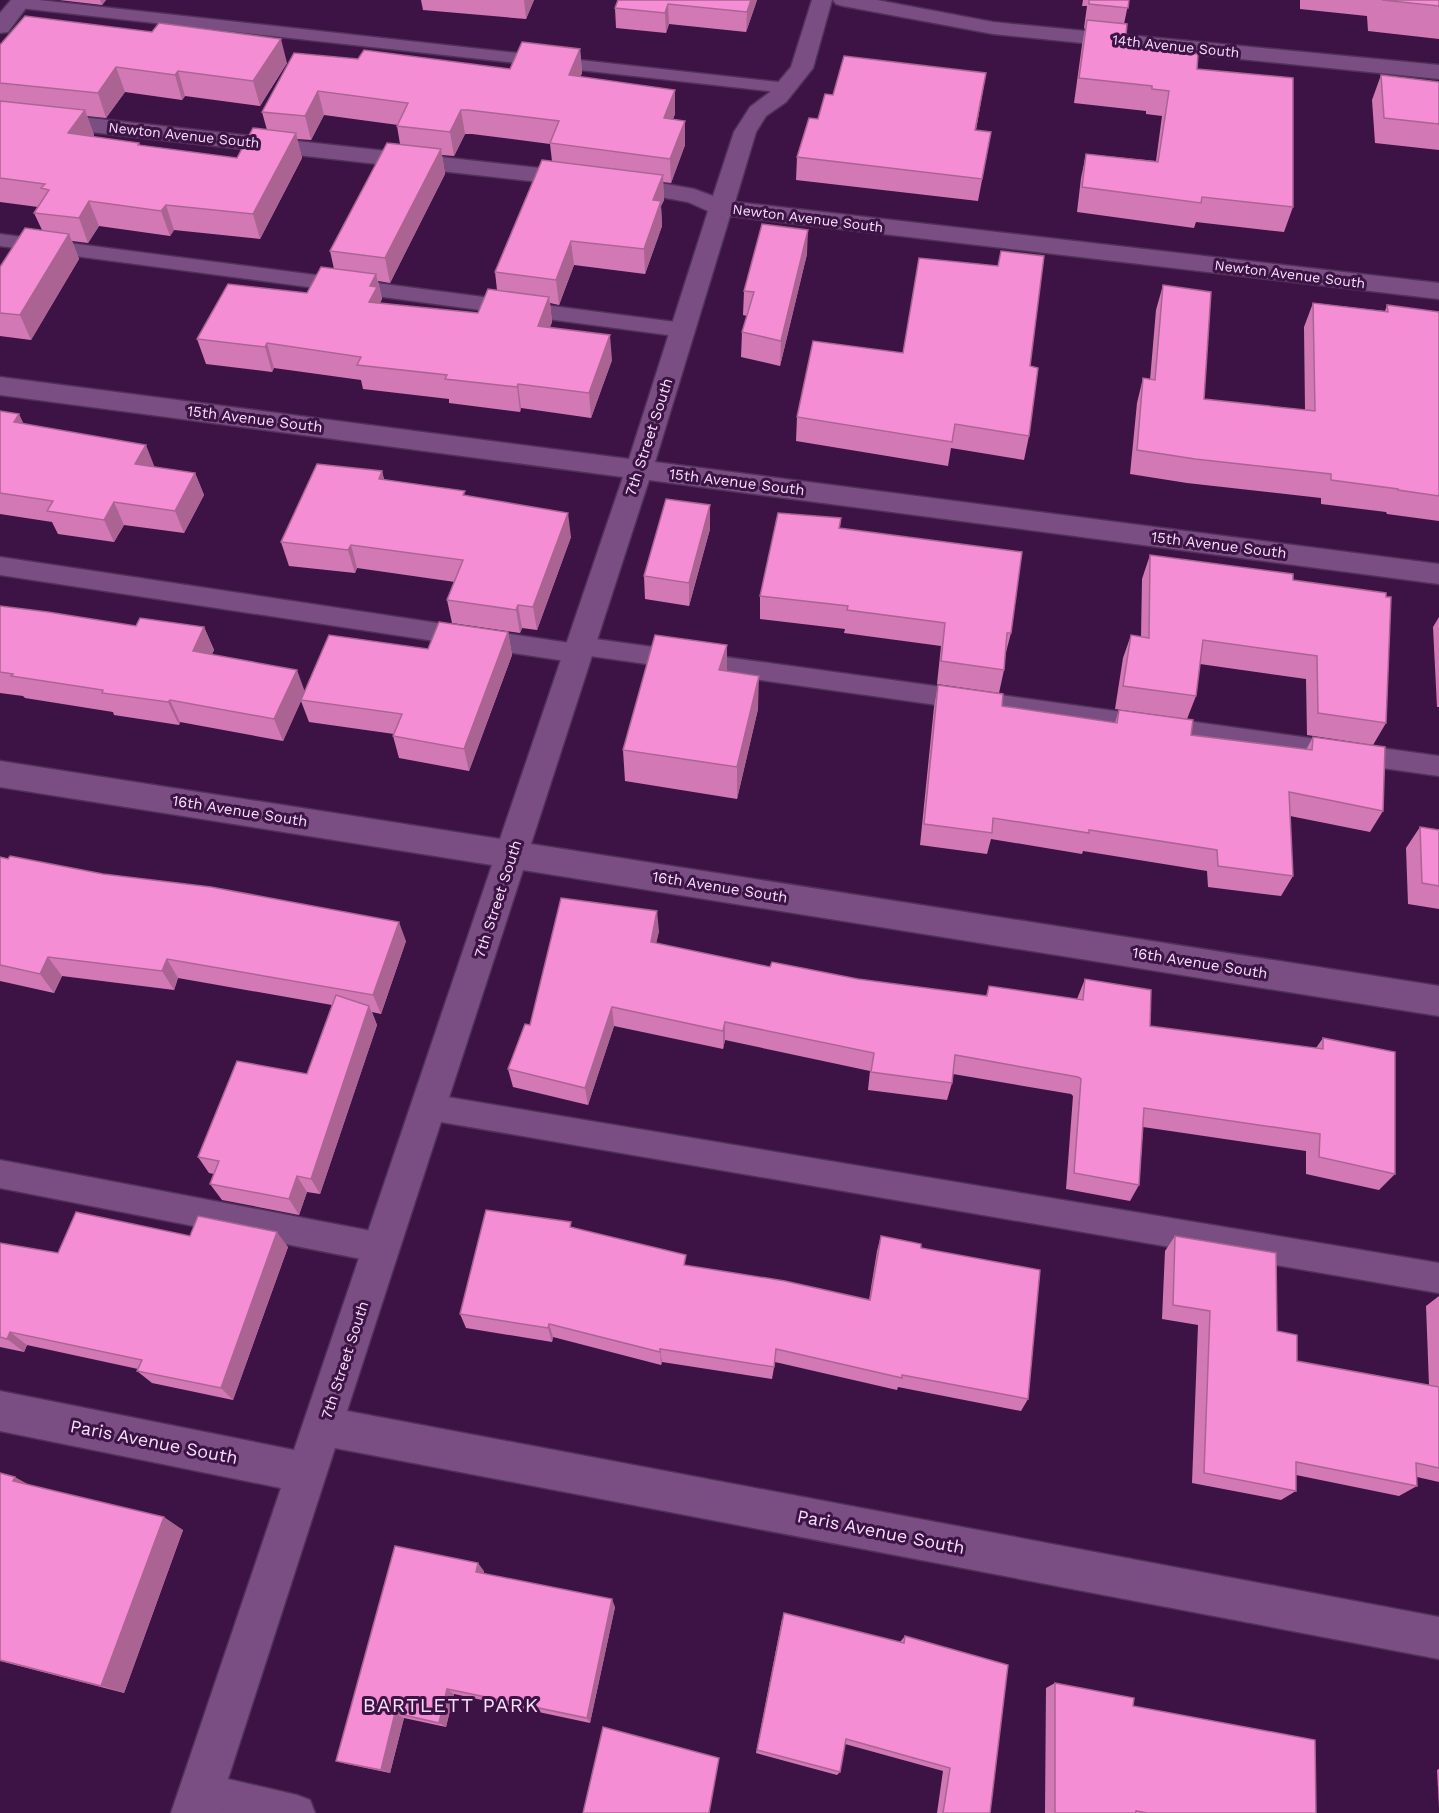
<svg xmlns="http://www.w3.org/2000/svg" width="1439" height="1813" font-family="'Work Sans',sans-serif">
	<style>
		.lines { fill: none; stroke-linecap: round; stroke-linejoin: round }
		.lane-casing { stroke: #513159; stroke-width: 3 }
		.street-casing { stroke: #513159; stroke-width: 3 }
		.lane { fill: #7a4e83; fill-rule: evenodd }
		.street { fill: #7a4e83; fill-rule: evenodd }
		.wall { fill: #d279b5; fill-rule: evenodd }
		.shaded-wall { fill: #ab6394 }
		.building { fill: #f48dd3; stroke: #ab6394; stroke-width: 1.5 }
		.labels { text-anchor: middle; stroke-width: 6; stroke-linejoin: round; paint-order: stroke }
		.far-street-label { font-size: 14px; fill: #f8dffd; stroke: #3d1345 }
		.street-label { font-size: 15px; fill: #f8dffd; stroke: #3d1345 }
		.near-street-label { font-size: 18px; fill: #f8dffd; stroke: #3d1345 }
		.near-neighbourhood-label { font-size: 20px; letter-spacing: 1.5px; fill: #f8dffd; stroke: #3d1345 }
	</style>
	<rect width="100%" height="100%" fill="#3d1345"/>
	<g class="lines">
		<g class="lane-casing">
			<path id="lane" d="M 13,0 L 39,0 L 787,83 L 793,84 L 796,88 L 793,92 L 787,93 L 20,8 L 14,7 L 11,3 Z
				M 0,234 L 683,323 L 690,325 L 693,330 L 690,335 L 683,337 L 0,246 Z
				M 0,557 L 570,643 L 572,640 L 581,637 L 1439,756 L 1439,776 L 590,656 L 588,661 L 579,663 L 0,575 Z
				M 429,1094 L 1439,1263 L 1439,1293 L 429,1120 L 419,1116 L 414,1107 L 419,1098 Z
				M 0,1160 L 382,1233 L 393,1238 L 397,1248 L 393,1258 L 382,1263 L 0,1188 Z
				M 202,1773 L 297,1795 L 310,1800 L 315,1813 L 218,1813 L 189,1804 L 184,1791 L 189,1778 Z"/>
		</g>
		<g class="street-casing">
			<path id="street" d="M 11,0 L 32,0 L 8,32 L 0,33 L 0,13 Z
				M 812,0 L 832,0 L 813,68 L 786,102 L 766,116 L 756,132 L 735,202 L 1439,283 L 1439,299 L 730,216 L 655,462 L 1439,564 L 1439,584 L 649,480 L 531,844 L 1439,986 L 1439,1016 L 523,870 L 347,1411 L 1439,1617 L 1439,1659 L 335,1448 L 217,1813 L 171,1813 L 281,1488 L 0,1431 L 0,1391 L 294,1450 L 492,865 L 0,787 L 0,761 L 500,839 L 623,477 L 0,395 L 0,377 L 629,459 L 708,211 L 688,202 L 638,193 L 0,122 L 0,108 L 638,179 L 694,189 L 713,196 L 734,132 L 750,107 L 770,92 L 791,67 Z
				M 833,0 L 877,0 L 993,22 L 1439,65 L 1439,79 L 993,34 L 843,6 L 836,4 Z"/>
		</g>
		<use href="#lane" class="lane"/>
		<use href="#street" class="street"/>
	</g>
	<path class="wall" d="M 59,0 L 106,0 L 102,5 Z
		M 421,0 L 534,0 L 526,19 L 423,10 Z
		M 618,0 L 757,0 L 746,32 L 669,24 L 666,33 L 616,28 L 615,8 Z
		M 1083,0 L 1129,0 L 1124,24 L 1125,46 L 1197,69 L 1293,207 L 1284,232 L 1196,222 L 1194,228 L 1077,212 L 1081,178 L 1086,154 L 1156,161 L 1162,116 L 1146,114 L 1146,111 L 1074,103 L 1082,45 L 1085,29 L 1084,28 L 1087,6 L 1082,6 Z
		M 1300,0 L 1439,0 L 1439,39 L 1368,31 L 1367,16 L 1300,9 Z
		M 0,45 L 287,63 L 260,106 L 185,96 L 182,100 L 125,92 L 106,118 L 87,116 L 94,135 L 93,137 L 139,143 L 140,145 L 237,158 L 267,130 L 262,112 L 358,59 L 510,69 L 580,49 L 582,73 L 580,77 L 675,90 L 675,114 L 673,119 L 685,145 L 671,183 L 663,182 L 664,200 L 661,206 L 662,226 L 645,274 L 574,265 L 559,305 L 550,303 L 552,322 L 550,327 L 612,360 L 591,418 L 521,408 L 520,412 L 449,403 L 449,399 L 363,389 L 361,380 L 274,368 L 272,372 L 206,364 L 197,339 L 307,293 L 334,269 L 330,251 L 400,144 L 397,126 L 398,125 L 324,115 L 311,140 L 297,139 L 302,158 L 260,239 L 174,230 L 170,236 L 99,226 L 88,243 L 72,241 L 79,259 L 31,340 L 0,336 L 0,267 L 42,230 L 34,213 L 38,207 L 0,202 ZM 465,134 L 472,134 L 550,144 L 552,161 L 495,272 L 497,290 L 478,313 L 380,303 L 382,299 L 378,281 L 390,283 L 445,174 L 442,155 L 454,156 Z
		M 986,73 L 976,130 L 987,154 L 978,201 L 796,180 L 797,157 L 833,95 Z
		M 1381,75 L 1439,82 L 1439,150 L 1375,143 L 1372,100 Z
		M 807,254 L 780,366 L 741,357 L 742,332 L 747,316 L 743,315 L 744,291 Z
		M 1163,285 L 1204,399 L 1305,410 L 1304,327 L 1313,303 L 1385,311 L 1387,305 L 1439,312 L 1439,521 L 1387,514 L 1386,512 L 1321,504 L 1321,498 L 1187,483 L 1130,474 L 1137,403 L 1143,378 L 1150,380 L 1156,310 Z
		M 903,353 L 1030,366 L 1029,436 L 1024,460 L 951,448 L 948,466 L 796,441 L 797,417 Z
		M 0,411 L 24,424 L 155,467 L 195,473 L 204,495 L 184,533 L 124,525 L 114,542 L 58,534 L 52,522 L 0,514 Z
		M 382,471 L 384,480 L 466,495 L 571,537 L 537,630 L 522,628 L 520,633 L 452,623 L 447,600 L 455,582 L 357,568 L 355,573 L 289,566 L 281,542 Z
		M 841,518 L 840,528 L 1011,633 L 1005,656 L 1004,670 L 999,693 L 937,684 L 941,646 L 844,633 L 845,629 L 760,619 L 760,596 Z
		M 710,529 L 689,606 L 645,599 L 644,576 Z
		M 1150,555 L 1293,580 L 1386,723 L 1373,745 L 1307,735 L 1306,679 L 1200,664 L 1196,696 L 1187,719 L 1115,709 L 1123,658 L 1131,635 L 1141,637 L 1142,579 Z
		M 0,606 L 136,626 L 204,627 L 214,650 L 212,654 L 305,691 L 428,649 L 508,632 L 512,655 L 469,771 L 399,758 L 393,736 L 394,734 L 309,722 L 301,701 L 283,741 L 180,722 L 179,725 L 114,715 L 113,712 L 25,698 L 23,696 L 0,693 Z
		M 1439,617 L 1439,707 L 1437,707 L 1433,627 Z
		M 727,645 L 727,671 L 758,709 L 737,799 L 625,781 L 623,750 Z
		M 938,685 L 1002,706 L 1115,723 L 1119,710 L 1191,735 L 1306,750 L 1313,737 L 1383,811 L 1370,832 L 1290,816 L 1293,876 L 1281,896 L 1208,887 L 1207,871 L 1083,851 L 1082,854 L 991,839 L 987,854 L 920,845 L 934,707 Z
		M 1420,827 L 1439,830 L 1439,909 L 1408,904 L 1406,848 Z
		M 0,857 L 406,941 L 381,1014 L 372,1012 L 377,1025 L 320,1194 L 307,1192 L 299,1215 L 222,1200 L 210,1184 L 214,1174 L 209,1173 L 198,1157 L 307,1074 L 332,1005 L 178,978 L 174,990 L 62,976 L 54,993 L 0,981 Z
		M 659,931 L 656,943 L 770,967 L 986,996 L 989,986 L 1077,999 L 1085,979 L 1150,1026 L 1316,1048 L 1323,1038 L 1395,1174 L 1379,1190 L 1306,1174 L 1306,1151 L 1143,1127 L 1139,1185 L 1130,1201 L 1066,1189 L 1073,1096 L 1071,1094 L 953,1074 L 952,1083 L 947,1100 L 868,1090 L 870,1071 L 725,1040 L 723,1049 L 614,1026 L 588,1105 L 513,1087 L 508,1069 L 530,1025 Z
		M 572,1227 L 687,1266 L 869,1300 L 877,1251 L 881,1236 L 921,1248 L 1028,1399 L 1021,1411 L 898,1387 L 897,1390 L 775,1362 L 772,1379 L 662,1362 L 661,1365 L 553,1337 L 552,1342 L 466,1328 L 460,1314 Z
		M 190,1236 L 288,1247 L 233,1400 L 152,1383 L 137,1371 L 138,1369 L 27,1345 L 24,1352 L 0,1347 L 0,1243 L 58,1253 Z
		M 1175,1236 L 1277,1331 L 1297,1361 L 1429,1385 L 1426,1306 L 1439,1296 L 1439,1482 L 1417,1477 L 1417,1486 L 1399,1496 L 1296,1475 L 1296,1491 L 1281,1500 L 1192,1483 L 1198,1325 L 1162,1319 L 1165,1251 Z
		M 0,1473 L 31,1486 L 183,1530 L 124,1693 L 0,1661 Z
		M 484,1571 L 484,1574 L 615,1607 L 590,1723 L 454,1694 L 446,1727 L 404,1718 L 390,1773 L 347,1764 L 336,1761 Z
		M 782,1619 L 900,1642 L 905,1636 L 990,1813 L 937,1813 L 943,1771 L 845,1744 L 840,1772 L 837,1775 L 756,1753 Z
		M 1055,1683 L 1133,1706 L 1316,1813 L 1045,1813 L 1046,1688 Z
		M 1439,1769 L 1439,1808 L 1437,1770 Z"/>
	<path class="shaded-wall" d="M 100,0 L 106,0 L 102,5 Z
		M 524,0 L 534,0 L 526,19 Z
		M 751,0 L 757,0 L 746,32 L 747,12 Z
		M 668,4 L 669,24 L 666,33 L 665,13 Z
		M 281,39 L 287,63 L 260,106 L 253,81 Z
		M 580,49 L 582,73 L 571,99 L 569,75 Z
		M 116,67 L 125,92 L 106,118 L 98,93 Z
		M 178,71 L 185,96 L 182,100 L 175,75 Z
		M 986,73 L 982,95 L 972,152 L 975,130 Z
		M 675,90 L 675,114 L 664,141 L 664,118 Z
		M 318,91 L 324,115 L 311,140 L 305,116 Z
		M 85,110 L 94,135 L 77,158 L 68,133 Z
		M 461,110 L 465,134 L 454,156 L 450,132 Z
		M 685,121 L 685,145 L 671,183 L 670,159 Z
		M 296,133 L 302,158 L 260,239 L 253,214 Z
		M 441,149 L 445,174 L 390,283 L 385,258 Z
		M 663,175 L 664,200 L 661,206 L 662,226 L 645,274 L 644,249 L 653,200 Z
		M 89,201 L 99,226 L 88,243 L 79,218 Z
		M 166,205 L 174,230 L 170,236 L 161,211 Z
		M 808,230 L 807,254 L 780,366 L 781,341 Z
		M 69,234 L 79,259 L 31,340 L 20,315 Z
		M 571,241 L 574,265 L 559,305 L 556,280 Z
		M 376,274 L 382,299 L 380,302 L 382,312 L 369,302 L 370,286 Z
		M 549,297 L 552,322 L 541,350 L 538,326 Z
		M 610,335 L 612,360 L 591,418 L 589,393 Z
		M 267,343 L 274,368 L 272,372 L 265,347 Z
		M 518,384 L 521,408 L 520,412 L 517,387 Z
		M 19,414 L 30,437 L 14,422 Z
		M 146,445 L 155,468 L 135,464 Z
		M 382,471 L 388,495 L 379,479 Z
		M 195,473 L 204,495 L 184,533 L 175,511 Z
		M 114,502 L 124,525 L 114,542 L 104,520 Z
		M 710,505 L 710,529 L 689,606 L 689,583 Z
		M 568,513 L 571,537 L 537,630 L 533,607 Z
		M 351,545 L 357,568 L 355,573 L 348,550 Z
		M 518,605 L 522,628 L 520,633 L 516,610 Z
		M 204,627 L 214,650 L 203,673 L 193,651 Z
		M 508,632 L 512,655 L 469,771 L 464,749 Z
		M 727,645 L 727,678 L 719,670 Z
		M 297,670 L 305,692 L 283,741 L 274,719 Z
		M 759,676 L 758,709 L 737,799 L 737,767 Z
		M 170,700 L 180,722 L 179,725 L 168,702 Z
		M 657,911 L 659,931 L 652,961 L 651,942 Z
		M 399,922 L 406,941 L 381,1014 L 373,995 Z
		M 48,957 L 62,976 L 54,993 L 40,974 Z
		M 167,959 L 178,978 L 174,990 L 162,971 Z
		M 369,1006 L 377,1025 L 320,1194 L 311,1179 Z
		M 612,1007 L 614,1026 L 588,1105 L 585,1088 Z
		M 725,1022 L 725,1040 L 723,1049 L 723,1031 Z
		M 297,1176 L 307,1192 L 299,1215 L 289,1199 Z
		M 277,1232 L 288,1247 L 233,1400 L 221,1388 Z
		M 549,1324 L 553,1337 L 552,1342 L 548,1328 Z
		M 10,1332 L 27,1345 L 24,1352 L 7,1339 Z
		M 660,1349 L 662,1362 L 661,1365 L 660,1352 Z
		M 15,1477 L 40,1491 L 13,1481 Z
		M 164,1517 L 183,1530 L 124,1693 L 101,1686 Z
		M 478,1563 L 484,1571 L 482,1580 L 476,1572 Z
		M 612,1599 L 615,1607 L 590,1723 L 587,1718 Z
		M 447,1689 L 454,1694 L 446,1727 L 439,1723 Z
		M 395,1713 L 404,1718 L 390,1773 L 381,1770 Z"/>
	<path class="building" d="M 618,0 L 751,0 L 747,12 L 668,4 L 665,13 L 615,8 Z
		M 1089,0 L 1129,0 L 1128,8 L 1089,4 Z
		M 1382,0 L 1439,0 L 1439,6 Z
		M 25,16 L 152,32 L 159,23 L 281,39 L 253,81 L 178,71 L 175,75 L 116,67 L 98,93 L 0,83 L 0,45 Z
		M 1087,20 L 1127,24 L 1125,46 L 1198,54 L 1197,69 L 1293,78 L 1293,207 L 1202,197 L 1201,203 L 1082,187 L 1086,154 L 1158,162 L 1169,91 L 1152,89 L 1152,86 L 1079,78 Z
		M 522,42 L 580,49 L 569,75 L 675,90 L 664,118 L 685,121 L 670,159 L 550,143 L 559,121 L 468,110 L 461,110 L 450,132 L 397,126 L 408,103 L 318,91 L 305,116 L 262,112 L 294,53 L 358,59 L 364,50 L 510,69 Z
		M 844,56 L 986,73 L 975,130 L 991,132 L 982,179 L 797,157 L 809,118 L 818,119 L 825,94 L 833,95 Z
		M 1381,75 L 1439,82 L 1439,124 L 1384,118 Z
		M 0,101 L 85,110 L 68,133 L 139,143 L 138,145 L 237,158 L 253,128 L 296,133 L 253,214 L 166,205 L 161,211 L 89,201 L 79,218 L 34,213 L 49,190 L 41,188 L 45,184 L 0,178 Z
		M 387,143 L 441,149 L 385,258 L 330,251 Z
		M 542,160 L 663,175 L 653,200 L 661,201 L 644,249 L 571,241 L 556,280 L 495,272 Z
		M 762,224 L 808,230 L 781,341 L 742,332 L 754,292 L 744,291 Z
		M 25,228 L 69,234 L 20,315 L 0,313 L 0,267 Z
		M 1001,251 L 1044,256 L 1030,366 L 1038,368 L 1029,436 L 955,424 L 952,442 L 797,417 L 813,341 L 903,353 L 919,258 L 998,266 Z
		M 321,267 L 376,274 L 370,286 L 377,287 L 369,302 L 478,313 L 488,289 L 549,297 L 538,326 L 610,335 L 589,393 L 518,384 L 517,387 L 445,379 L 447,375 L 357,365 L 361,357 L 267,343 L 265,347 L 197,339 L 228,284 L 307,293 Z
		M 1163,285 L 1211,292 L 1204,399 L 1315,411 L 1313,303 L 1388,312 L 1387,305 L 1439,312 L 1439,496 L 1398,490 L 1398,489 L 1331,480 L 1331,474 L 1195,459 L 1137,450 L 1143,378 L 1155,380 Z
		M 0,411 L 19,414 L 14,422 L 146,445 L 135,464 L 195,473 L 175,511 L 114,502 L 104,520 L 47,511 L 53,501 L 0,493 Z
		M 317,464 L 382,471 L 379,479 L 465,491 L 463,495 L 568,513 L 533,607 L 518,605 L 516,610 L 447,600 L 463,560 L 351,545 L 348,550 L 281,542 Z
		M 666,499 L 710,505 L 689,583 L 644,576 Z
		M 778,513 L 841,518 L 839,528 L 1022,552 L 1011,633 L 1007,633 L 1004,670 L 941,661 L 945,623 L 847,610 L 848,606 L 760,596 Z
		M 1150,555 L 1293,574 L 1293,580 L 1386,593 L 1386,597 L 1391,597 L 1386,723 L 1318,713 L 1317,656 L 1203,640 L 1196,696 L 1123,686 L 1131,635 L 1149,638 Z
		M 0,606 L 48,612 L 136,626 L 140,618 L 204,627 L 193,651 L 297,670 L 274,719 L 170,700 L 168,702 L 102,693 L 103,690 L 11,676 L 13,674 L 0,672 Z
		M 439,622 L 508,632 L 464,749 L 393,736 L 402,714 L 301,700 L 329,635 L 428,649 Z
		M 655,635 L 727,645 L 719,670 L 759,676 L 737,767 L 623,750 Z
		M 938,685 L 1003,694 L 1002,706 L 1117,723 L 1119,710 L 1193,720 L 1191,735 L 1312,750 L 1313,737 L 1385,747 L 1383,811 L 1289,792 L 1293,876 L 1218,866 L 1217,850 L 1089,830 L 1089,833 L 993,818 L 992,833 L 924,824 Z
		M 1420,827 L 1439,830 L 1439,886 L 1422,883 Z
		M 10,856 L 103,874 L 211,887 L 399,922 L 373,995 L 167,959 L 162,971 L 48,957 L 40,974 L 0,965 L 0,857 L 8,859 Z
		M 561,898 L 657,911 L 651,942 L 770,967 L 772,962 L 858,979 L 987,996 L 989,986 L 1083,1000 L 1085,979 L 1151,990 L 1150,1026 L 1323,1049 L 1323,1038 L 1395,1052 L 1395,1174 L 1319,1157 L 1320,1134 L 1144,1108 L 1139,1185 L 1074,1173 L 1081,1079 L 1078,1077 L 955,1055 L 952,1083 L 871,1072 L 874,1053 L 725,1022 L 723,1031 L 612,1007 L 585,1088 L 508,1069 L 525,1024 L 530,1025 Z
		M 336,995 L 369,1006 L 311,1179 L 297,1176 L 289,1199 L 210,1184 L 219,1161 L 198,1157 L 237,1061 L 307,1074 Z
		M 486,1210 L 571,1222 L 570,1227 L 686,1255 L 684,1265 L 785,1281 L 870,1300 L 881,1236 L 921,1244 L 921,1248 L 1040,1270 L 1028,1399 L 902,1375 L 902,1378 L 776,1349 L 774,1367 L 660,1349 L 660,1352 L 549,1324 L 548,1328 L 460,1314 Z
		M 76,1212 L 190,1236 L 198,1216 L 277,1232 L 221,1388 L 137,1371 L 142,1360 L 10,1332 L 7,1339 L 0,1337 L 0,1243 L 58,1253 Z
		M 1175,1236 L 1276,1253 L 1277,1331 L 1297,1335 L 1297,1361 L 1439,1387 L 1439,1468 L 1416,1463 L 1417,1486 L 1296,1462 L 1296,1491 L 1204,1473 L 1210,1311 L 1173,1305 Z
		M 0,1473 L 15,1477 L 13,1481 L 164,1517 L 101,1686 L 0,1660 Z
		M 395,1546 L 478,1563 L 476,1572 L 612,1599 L 587,1718 L 447,1689 L 439,1723 L 395,1713 L 381,1770 L 336,1761 Z
		M 784,1613 L 904,1643 L 905,1636 L 1008,1665 L 990,1813 L 943,1813 L 950,1768 L 846,1739 L 840,1772 L 757,1750 Z
		M 1055,1683 L 1134,1698 L 1133,1706 L 1315,1740 L 1316,1813 L 1147,1813 L 1136,1811 L 1136,1813 L 1055,1813 Z
		M 603,1727 L 719,1758 L 709,1813 L 583,1813 Z"/>
	<g class="labels">
		<g class="far-street-label">
			<text transform="translate(1176 46) rotate(6)" y="5">14th Avenue South</text>
			<text transform="translate(184 135) rotate(6)" y="5">Newton Avenue South</text>
			<text transform="translate(808 218) rotate(7)" y="5">Newton Avenue South</text>
			<text transform="translate(1290 274) rotate(7)" y="5">Newton Avenue South</text>
		</g>
		<g class="street-label">
			<text transform="translate(255 419) rotate(7)" y="5">15th Avenue South</text>
			<text transform="translate(649 437) rotate(-72)" y="5">7th Street South</text>
			<text transform="translate(737 482) rotate(7)" y="5">15th Avenue South</text>
			<text transform="translate(1219 545) rotate(7)" y="5">15th Avenue South</text>
			<text transform="translate(240 811) rotate(9)" y="5">16th Avenue South</text>
			<text transform="translate(720 887) rotate(9)" y="5">16th Avenue South</text>
			<text transform="translate(498 899) rotate(-72)" y="5">7th Street South</text>
			<text transform="translate(1200 963) rotate(9)" y="5">16th Avenue South</text>
			<text transform="translate(345 1360) rotate(-72)" y="5">7th Street South</text>
		</g>
		<g class="near-street-label">
			<text transform="translate(154 1442) rotate(11)" y="6">Paris Avenue South</text>
			<text transform="translate(881 1532) rotate(11)" y="6">Paris Avenue South</text>
		</g>
		<g class="near-neighbourhood-label">
			<text x="451" y="1712">BARTLETT PARK</text>
		</g>
	</g>
</svg>
